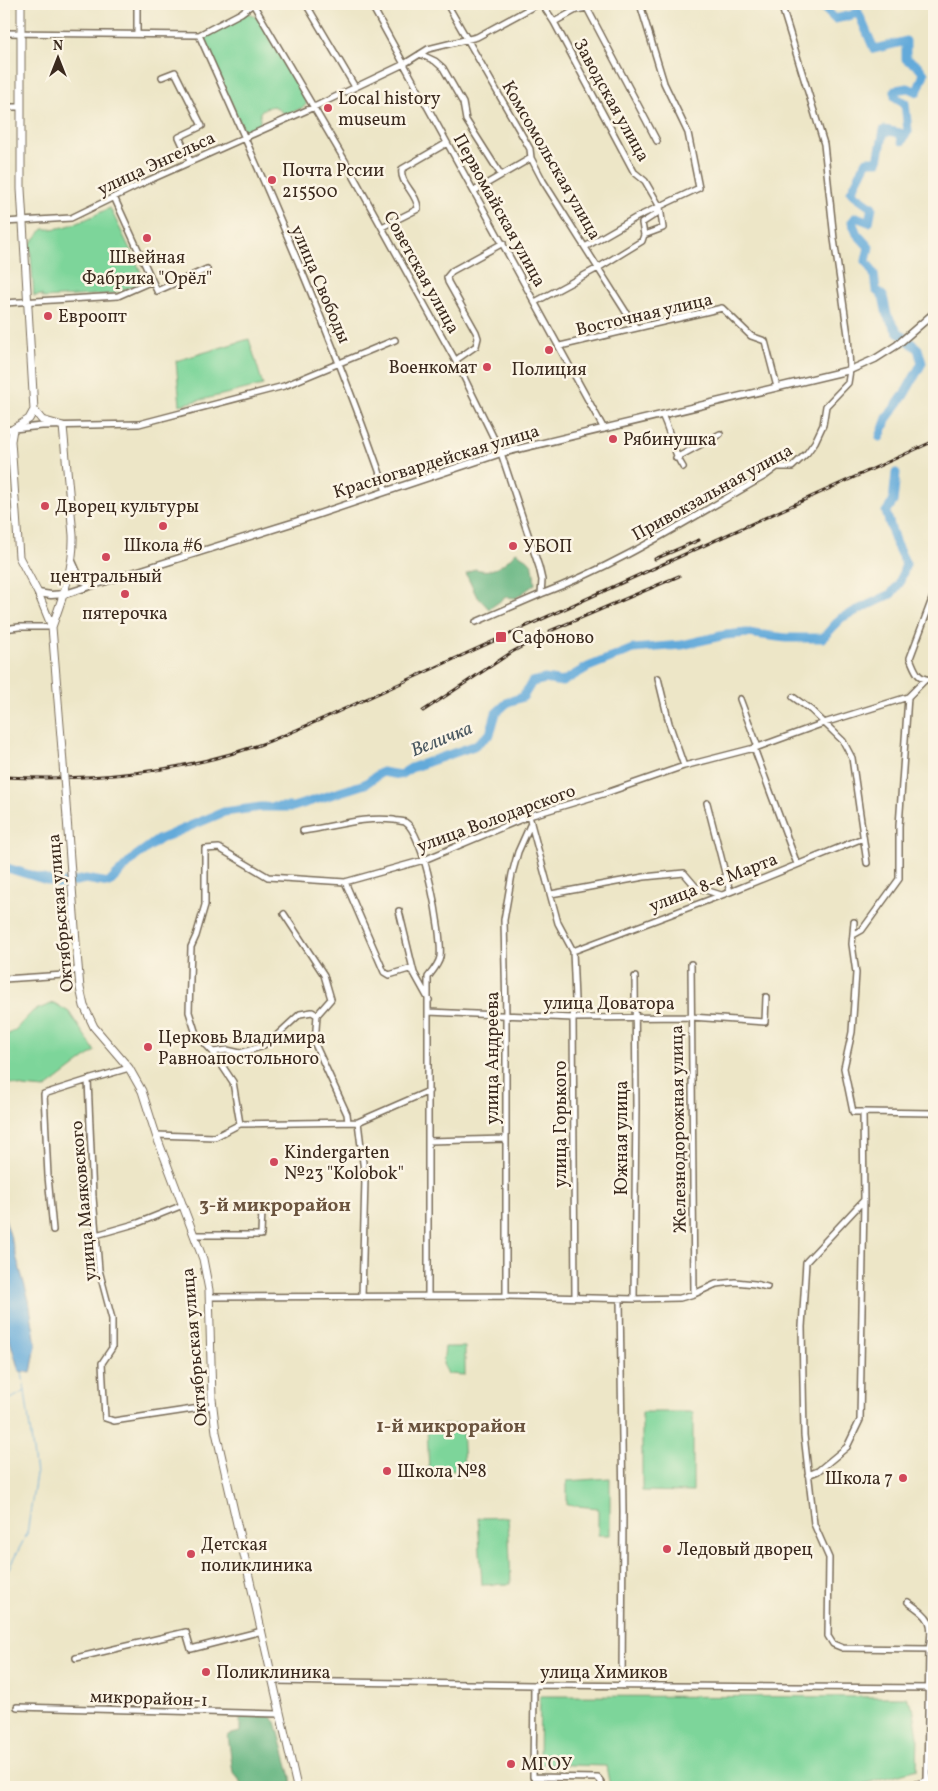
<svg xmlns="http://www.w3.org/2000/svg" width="938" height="1791" font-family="Vollkorn,serif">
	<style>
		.green { fill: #7dd59a; stroke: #5c805c }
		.forest { fill: #66b682; stroke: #507050 }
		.water { fill: #64aada; stroke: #506a7c }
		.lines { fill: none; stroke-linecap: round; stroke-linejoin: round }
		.stream { stroke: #64aada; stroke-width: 1 }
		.river { stroke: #64aada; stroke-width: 9 }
		.minor-casing { stroke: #796c59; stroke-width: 8 }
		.tertiary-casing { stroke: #796c59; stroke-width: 9 }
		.secondary-casing { stroke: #796c59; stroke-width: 9 }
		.minor { stroke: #fff; stroke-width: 5 }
		.tertiary { stroke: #fff; stroke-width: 6 }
		.secondary { stroke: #fff; stroke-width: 7 }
		.rail-casing { stroke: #3b2a1e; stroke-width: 3 }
		.rail { stroke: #fcf5e5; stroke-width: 1; stroke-dasharray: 4; stroke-linecap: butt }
		.secondary-bridge-casing { stroke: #796c59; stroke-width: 9; stroke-linecap: butt }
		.secondary-bridge { stroke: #fff; stroke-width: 7 }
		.poi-dot { fill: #d1495b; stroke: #fcf5e5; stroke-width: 2 }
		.labels { text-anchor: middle; stroke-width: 5; stroke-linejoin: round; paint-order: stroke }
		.poi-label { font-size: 18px; fill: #3b2a1e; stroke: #fcf5e5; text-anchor: start }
		.street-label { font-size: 18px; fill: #3b2a1e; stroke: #fcf5e5 }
		.water-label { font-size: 19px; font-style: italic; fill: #495760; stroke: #fcf5e5 }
		.neighbourhood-label { font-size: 19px; font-weight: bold; fill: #6a533e; stroke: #fcf5e5 }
	</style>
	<rect width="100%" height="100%" fill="#fcf5e5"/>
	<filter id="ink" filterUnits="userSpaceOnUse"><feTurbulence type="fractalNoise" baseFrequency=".02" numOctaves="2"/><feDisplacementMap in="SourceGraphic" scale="10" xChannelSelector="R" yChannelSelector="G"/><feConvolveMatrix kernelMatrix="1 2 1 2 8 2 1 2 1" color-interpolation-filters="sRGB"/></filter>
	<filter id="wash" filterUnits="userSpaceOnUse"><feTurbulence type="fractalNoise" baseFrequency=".0096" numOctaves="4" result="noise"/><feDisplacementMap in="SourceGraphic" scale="20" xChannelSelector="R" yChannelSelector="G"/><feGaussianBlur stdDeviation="1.12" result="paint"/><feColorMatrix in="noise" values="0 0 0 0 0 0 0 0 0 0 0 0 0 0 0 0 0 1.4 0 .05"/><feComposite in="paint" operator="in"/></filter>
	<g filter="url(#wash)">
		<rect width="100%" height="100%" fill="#ede6c7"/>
		<path class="green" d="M 246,11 L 259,19 L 307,103 L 304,107 L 286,115 L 274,106 L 265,108 L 260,112 L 260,128 L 245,134 L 202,36 Z
			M 110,208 L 143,276 L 142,283 L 111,294 L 43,298 L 42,295 L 34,296 L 30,244 L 43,229 C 69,230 87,218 110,208 Z
			M 249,339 L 263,385 L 180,405 L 176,361 Z
			M 54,1003 L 69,1012 L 95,1051 L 45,1089 L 23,1087 L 4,1082 L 4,1037 L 15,1030 L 33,1011 Z
			M 445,1347 L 465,1347 L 465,1375 L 448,1374 L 443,1364 Z
			M 642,1412 L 693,1412 L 693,1492 L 642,1491 Z
			M 462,1424 L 464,1470 L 429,1472 L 427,1426 Z
			M 610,1478 L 610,1535 L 598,1535 L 598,1508 L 567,1505 L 567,1481 Z
			M 508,1517 L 511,1584 L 482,1585 L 478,1518 Z
			M 540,1696 L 906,1697 L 913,1707 L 918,1735 L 917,1769 L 853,1787 L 610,1787 L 606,1766 L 539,1764 Z"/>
		<path class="forest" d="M 516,552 C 534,563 533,563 535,584 L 516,598 L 506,597 L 489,609 L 476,595 L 466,574 L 475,569 C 494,574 504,565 516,552 Z
			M 270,1716 L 276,1722 L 291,1777 L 292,1787 L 245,1787 L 233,1772 L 228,1735 L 240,1732 L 240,1717 Z"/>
		<path class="water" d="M 4,1215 L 29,1300 L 36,1345 L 31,1373 L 19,1371 L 4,1320 Z"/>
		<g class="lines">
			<path class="stream" d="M 4,1403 L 25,1391 L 22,1372
				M 4,1577 L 27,1534 L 36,1474 L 25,1391"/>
			<path class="river" d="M 820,4 L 835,19 L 852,15 L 858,12 L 874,49 L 906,41 L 906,59 L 918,66 L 924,74 L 917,92 L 908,88 L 895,90 L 895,97 L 905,103 L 908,131 L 902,141 L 900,133 L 884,130 L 878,161 L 867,161 L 851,192 L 872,207 L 869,222 L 856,217 L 852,222 L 857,234 L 869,247 L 866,261 L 874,274 L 876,290 L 883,296 L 887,315 L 897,331 L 918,349 L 922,363 L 904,395 L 887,418 L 880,437
				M 4,867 L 60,884 L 86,879 L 109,883 L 136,856 L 158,840 L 188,827 L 224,812 L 261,807 L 293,807 L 365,784 L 382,772 L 400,775 L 411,768 L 474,746 L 490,734 L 496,713 L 508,702 L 523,697 L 532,682 L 545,679 L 562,682 L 588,667 L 633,649 L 682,645 L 725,635 L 747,633 L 786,638 L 823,638 L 841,618 L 891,594 L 899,584 L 906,564 L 896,544 L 886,512 L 893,502 L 896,473"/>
		</g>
	</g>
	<g filter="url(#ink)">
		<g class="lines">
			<g class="minor-casing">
				<path id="minor" d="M 137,4 L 137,34
					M 253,4 L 344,159 L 459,367 L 501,453 L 539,567 L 542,580 L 541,594 L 476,622
					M 306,4 L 355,87
					M 371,4 L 604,429
					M 447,4 L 530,149 L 531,158 L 543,181 L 636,328
					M 542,4 L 554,22 L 634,172 L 645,181 L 660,207
					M 576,10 L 587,8 L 657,141
					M 554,22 L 576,10 L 577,4
					M 4,33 L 199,35 L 241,13 L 253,4
					M 199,35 C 266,184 333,337 386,491
					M 420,54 L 435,61 L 443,68 L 463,103 L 466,120 L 501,175
					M 162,77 L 175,72 L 202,126 L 179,137 L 190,161
					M 4,107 L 21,107
					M 474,191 L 531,158
					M 114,197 L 157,291 L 207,269
					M 4,222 L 71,218 L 145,182 L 314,107 L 404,64 L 428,49 L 477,37 L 538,4
					M 382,227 L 418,209 C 418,194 399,183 402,169 L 447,143
					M 585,247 L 637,217 L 699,188 L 688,133 L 664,83 L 640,4
					M 535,302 L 598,268 L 642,241 L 644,235 L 663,228 L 660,207 L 656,214 L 642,223 L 644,235
					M 4,303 L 118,296 L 152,281
					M 560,346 L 722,308 L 751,336 L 765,341 L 777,387
					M 456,360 L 476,346 L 478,338 L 476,332 L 448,282 L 447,277 L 452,271 L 503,243
					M 662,415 C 671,432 672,451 683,467
					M 4,430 L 42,426 L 139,424 L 284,386 L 395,340
					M 676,458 L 720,434
					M 541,594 C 621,564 692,517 765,476 L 777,467 L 792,467 L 807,453 L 815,442 L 823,425 L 826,406 L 848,383 L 850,370 L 848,335 L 834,239 L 824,144 L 781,4
					M 934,594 L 910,658 C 916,672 917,680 934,680
					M 4,629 L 19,627 L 52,627
					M 658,678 L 669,723 L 684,766
					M 793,697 L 811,710 L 843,741 L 852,758 L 867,863
					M 740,699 L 758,747
					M 754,748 L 797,864
					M 707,803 L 730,892
					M 529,816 L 558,923 L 573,951 L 575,1000 L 573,1018 L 575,1297
					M 303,831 C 334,827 362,816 394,820 C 397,821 402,821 405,822 C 424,833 443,935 440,957 C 439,964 432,972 428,977 L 428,1296
					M 345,882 L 384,972 L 389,975 L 409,969 L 414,973 L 429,1000
					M 551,894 L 644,877 L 684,873 L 696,887 L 721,895
					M 399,911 L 414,973
					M 284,914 L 324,975 L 331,999 L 317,1015 L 315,1044 L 347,1114 L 348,1122
					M 854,922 L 852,944 L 856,973 L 852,1032 L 844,1068 L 853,1112 L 863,1112
					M 853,935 L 862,930 L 899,879 L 899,826 L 908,697
					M 573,951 L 730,892 L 863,838
					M 691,964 L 694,1294
					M 4,979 L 64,975 L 78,969
					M 428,1012 L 573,1018 L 691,1017 L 765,1022 L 766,997
					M 213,1052 L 227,1050 L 240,1053 L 261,1047 L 274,1038 L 300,1014 L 312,1012 L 317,1015
					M 129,1068 L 88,1080 L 93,1197 L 99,1270 L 112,1319 L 112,1348 L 102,1363 L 105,1418 L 114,1421 L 213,1406
					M 358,1122 L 365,1179 L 362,1297
					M 240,1124 L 233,1082 L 213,1052 L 196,1034 L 189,1012 L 191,947 L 196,936 L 205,905 L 205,849 L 219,848 L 268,877 L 345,882 L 424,860 L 529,816 L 606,793 L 684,766 L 758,747 L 824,723 L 908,697 L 925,680
					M 156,1135 L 215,1137 L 240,1124 L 358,1122 L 429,1091
					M 429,1141 L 506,1139
					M 864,1200 L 806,1262 L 802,1327 L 804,1435 L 814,1524 L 829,1558 L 828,1636 L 833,1644 L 843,1648 L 929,1649 L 927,1782
					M 53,1230 L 48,1176 L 44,1094 L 88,1080
					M 96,1235 L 138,1223 L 183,1205
					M 194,1235 L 261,1235 L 262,1209
					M 506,1296 L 506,1016 L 504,920 L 512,874 L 518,852 L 531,823
					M 209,1297 L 506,1296 L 634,1299 L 680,1298 L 694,1294 L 716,1284 L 735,1282 L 755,1284 L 767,1287
					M 620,1299 L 623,1511 L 622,1686
					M 634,1299 L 636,1106 L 635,977
					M 808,1475 L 818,1471 L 847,1447 L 860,1420 L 864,1200 L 863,1112 L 934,1113
					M 908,1602 C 930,1618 934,1620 929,1649
					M 76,1658 L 186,1632 L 191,1649 L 262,1631
					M 274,1681 L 534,1685 L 934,1688
					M 534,1685 L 533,1777 L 598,1778 L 601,1782 L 602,1787
					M 17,1707 L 280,1714"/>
			</g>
			<g class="tertiary-casing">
				<path id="tertiary" d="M 72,561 L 80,579 L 86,582 L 95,582
					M 38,593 L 51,595 L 65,594 L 292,523 L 501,453 L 850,370 L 875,359 L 897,345 L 934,313"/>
			</g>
			<g class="secondary-casing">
				<path id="secondary" d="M 21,4 L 21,189 L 34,410 L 29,419 L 13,429 L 11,441 L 19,557 L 38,593 L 52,627 L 62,750
					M 34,410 L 42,420 L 63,426 L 73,535 C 74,568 63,596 52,627
					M 67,818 L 76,942 L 80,988 L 84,1006 L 94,1027 L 129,1068 L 142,1091 L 156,1135 L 203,1259 L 209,1290 L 212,1399 L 216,1432 L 297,1787
					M 907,1787 L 934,1780"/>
			</g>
			<use href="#minor" class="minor"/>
			<use href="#tertiary" class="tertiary"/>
			<use href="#secondary" class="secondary"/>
			<g class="rail-casing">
				<path id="rail" d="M 655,559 L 699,540
					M 550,631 L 679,576
					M 423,711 L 512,652 L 543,635
					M 4,777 C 91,781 176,774 259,745 C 284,736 308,725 333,714 L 934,441"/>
			</g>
			<use href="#rail" class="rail"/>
			<g class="secondary-bridge-casing">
				<path id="secondary-bridge" d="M 62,750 L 67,818"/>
			</g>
			<use href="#secondary-bridge" class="secondary-bridge"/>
		</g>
	</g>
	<g class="poi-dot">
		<circle cx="328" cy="108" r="5"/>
		<circle cx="272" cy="180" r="5"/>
		<circle cx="147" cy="238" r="5"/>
		<circle cx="48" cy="316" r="5"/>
		<circle cx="549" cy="350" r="5"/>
		<circle cx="487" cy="367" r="5"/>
		<circle cx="613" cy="439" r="5"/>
		<circle cx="45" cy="506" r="5"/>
		<circle cx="163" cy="526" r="5"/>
		<circle cx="513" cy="546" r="5"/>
		<circle cx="106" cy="557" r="5"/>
		<circle cx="125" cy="594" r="5"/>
		<rect x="495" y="631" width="12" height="12" rx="2.5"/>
		<circle cx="148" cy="1047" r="5"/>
		<circle cx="274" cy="1162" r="5"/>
		<circle cx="387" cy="1471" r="5"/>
		<circle cx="903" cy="1478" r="5"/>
		<circle cx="667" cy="1549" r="5"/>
		<circle cx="191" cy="1554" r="5"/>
		<circle cx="206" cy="1672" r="5"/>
		<circle cx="511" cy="1764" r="5"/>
	</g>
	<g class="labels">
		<g class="poi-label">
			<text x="338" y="104">Local history<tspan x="338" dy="21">museum</tspan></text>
			<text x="282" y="176">Почта Рссии<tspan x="282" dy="21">215500</tspan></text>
			<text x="147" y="263" text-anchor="middle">Швейная<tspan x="147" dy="21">Фабрика "Орёл"</tspan></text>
			<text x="58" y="322">Евроопт</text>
			<text x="477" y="373" text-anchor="end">Военкомат</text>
			<text x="549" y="375" text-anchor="middle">Полиция</text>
			<text x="623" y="445">Рябинушка</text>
			<text x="55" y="512">Дворец культуры</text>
			<text x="163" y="551" text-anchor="middle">Школа #6</text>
			<text x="523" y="552">УБОП</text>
			<text x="106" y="582" text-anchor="middle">центральный</text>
			<text x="125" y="619" text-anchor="middle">пятерочка</text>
			<text x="512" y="643">Сафоново</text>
			<text x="158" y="1043">Церковь Владимира<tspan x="158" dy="21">Равноапостольного</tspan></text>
			<text x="284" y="1158">Kindergarten<tspan x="284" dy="21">№23 "Kolobok"</tspan></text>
			<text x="397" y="1477">Школа №8</text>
			<text x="893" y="1484" text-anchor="end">Школа 7</text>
			<text x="201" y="1550">Детская<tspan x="201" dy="21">поликлиника</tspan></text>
			<text x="677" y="1555">Ледовый дворец</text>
			<text x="216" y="1678">Поликлиника</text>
			<text x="521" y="1770">МГОУ</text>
		</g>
		<g class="street-label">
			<text transform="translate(612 100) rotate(61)" y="6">Заводская улица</text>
			<text transform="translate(552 160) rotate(60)" y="6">Комсомольская улица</text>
			<text transform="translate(156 163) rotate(-25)" y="6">улица Энгельса</text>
			<text transform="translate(500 210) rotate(61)" y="6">Первомайская улица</text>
			<text transform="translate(422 272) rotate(61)" y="6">Советская улица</text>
			<text transform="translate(321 284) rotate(67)" y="6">улица Свободы</text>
			<text transform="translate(644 314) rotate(-13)" y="6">Восточная улица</text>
			<text transform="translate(436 461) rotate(-17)" y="6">Красногвардейская улица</text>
			<text transform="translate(712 492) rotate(-29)" y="6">Привокзальная улица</text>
			<text transform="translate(496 818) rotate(-20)" y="6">улица Володарского</text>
			<text transform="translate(713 882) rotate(-21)" y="6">улица 8-е Марта</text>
			<text transform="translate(60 913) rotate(-95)" y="6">Октябрьская улица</text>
			<text x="609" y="1009">улица Доватора</text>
			<text transform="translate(492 1058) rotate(-90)" y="6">улица Андреева</text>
			<text transform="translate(560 1124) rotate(-90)" y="6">улица Горького</text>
			<text transform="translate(678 1129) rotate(-91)" y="6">Железнодорожная улица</text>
			<text transform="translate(621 1138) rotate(-90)" y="6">Южная улица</text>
			<text transform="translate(83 1201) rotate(-95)" y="6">улица Маяковского</text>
			<text transform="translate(194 1347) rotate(-95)" y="6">Октябрьская улица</text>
			<text x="604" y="1678">улица Химиков</text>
			<text transform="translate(149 1698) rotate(2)" y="6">микрорайон-1</text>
		</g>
		<g class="water-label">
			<text transform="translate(441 738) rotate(-22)" y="7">Величка</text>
		</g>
		<g class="neighbourhood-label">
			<text x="275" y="1211">3-й микрорайон</text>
			<text x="451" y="1432">1-й микрорайон</text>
		</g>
	</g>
	<rect width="938" height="1791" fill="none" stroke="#fcf5e5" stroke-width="20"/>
	<g transform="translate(58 58)" stroke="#fcf5e5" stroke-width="4" paint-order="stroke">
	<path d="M0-4L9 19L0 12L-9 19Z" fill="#3b2a1e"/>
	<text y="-8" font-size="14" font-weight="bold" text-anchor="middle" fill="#3b2a1e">N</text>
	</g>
</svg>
